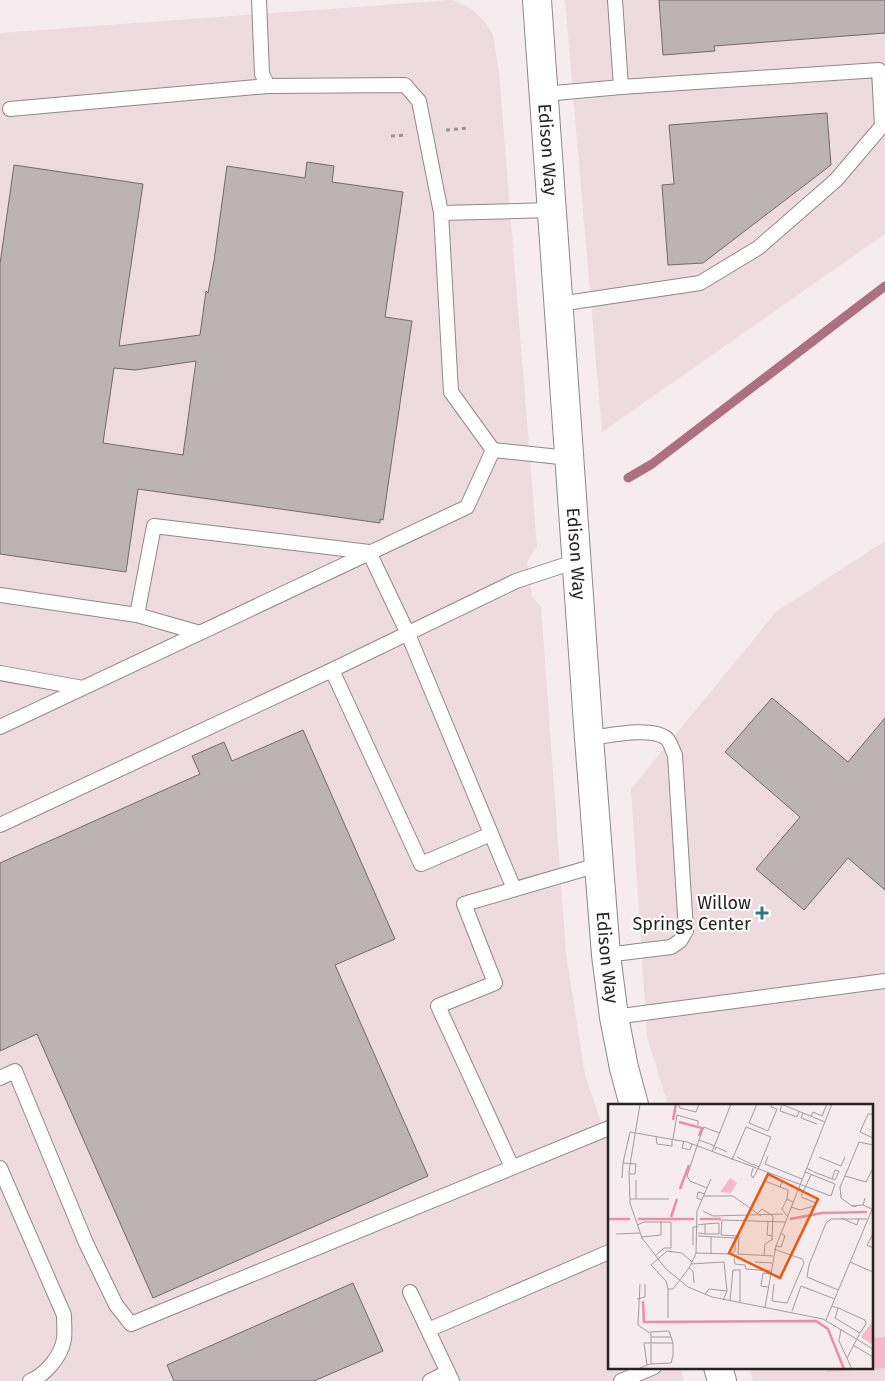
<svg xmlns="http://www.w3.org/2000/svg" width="885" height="1381" font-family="'Fira Sans',sans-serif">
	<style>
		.built { fill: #eedbdf }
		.green { fill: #f8b8ca }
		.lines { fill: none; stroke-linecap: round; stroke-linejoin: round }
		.stream { stroke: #ad6f82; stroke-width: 9 }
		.building { fill: #bdb3b5; stroke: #72696b; fill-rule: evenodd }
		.service-casing { stroke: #908789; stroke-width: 16 }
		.tertiary-casing { stroke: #908789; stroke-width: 30 }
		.path { stroke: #9b9395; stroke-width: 3; stroke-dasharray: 4 4; stroke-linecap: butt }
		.service { stroke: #fff; stroke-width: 14 }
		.tertiary { stroke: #fff; stroke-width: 28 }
		.poi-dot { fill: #2e7581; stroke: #fff; stroke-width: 2 }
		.labels { text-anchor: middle; stroke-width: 4; stroke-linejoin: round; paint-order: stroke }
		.street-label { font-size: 18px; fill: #272324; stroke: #fff }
		.poi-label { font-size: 18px; fill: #272324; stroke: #fff; text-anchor: end }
		.inset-river { fill: none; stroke: #e78faa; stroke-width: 2.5 }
		.inset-road { fill: none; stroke: #a39b9d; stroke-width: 1 }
		.view { fill: #e8590c; fill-opacity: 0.15; stroke: #e8590c; stroke-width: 2.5 }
		.inset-edge { fill: none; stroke: #272324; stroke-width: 2.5 }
	</style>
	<rect width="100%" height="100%" fill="#f6ebee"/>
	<path class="built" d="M 453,0 L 473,10 L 485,22 L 493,35 L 499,72 L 537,546 L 527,562 L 532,597 L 541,606 L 566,954 L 585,1075 L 609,1146 L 609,1367 L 680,1367 L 684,1381 L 0,1381 L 0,33 Z
		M 565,0 L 885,0 L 885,234 L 602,432 Z
		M 885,541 L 885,1381 L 753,1381 L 749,1367 L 871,1367 L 871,1105 L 668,1105 L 647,1037 L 631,789 L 776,612 Z"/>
	<path class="green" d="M 885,1337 L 885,1368 L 827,1372 L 827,1367 L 871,1367 L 871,1338 Z"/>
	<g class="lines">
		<path class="stream" d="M 628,478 L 652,464 L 885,286"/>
	</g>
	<path class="building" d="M 659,0 L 885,0 L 885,33 L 714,46 L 715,51 L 663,55 Z
		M 827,113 L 831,165 L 703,263 L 668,265 L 662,185 L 674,184 L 669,125 Z
		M 307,162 L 334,166 L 332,182 L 403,192 L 385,317 L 412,321 L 383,520 L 380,519 L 380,523 L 138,489 L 126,572 L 0,554 L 0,264 L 14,165 L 143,184 L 119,346 L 200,335 L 206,291 L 208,293 L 214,261 L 227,166 L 305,178 ZM 196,361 L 183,455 L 103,443 L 114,368 L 135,370 Z
		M 772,698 L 848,762 L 885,718 L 885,890 L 848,858 L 804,910 L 756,869 L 800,817 L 725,752 Z
		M 303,730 L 395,939 L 335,965 L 428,1176 L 153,1298 L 37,1034 L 0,1051 L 0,863 L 200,774 L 192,756 L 224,742 L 232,761 Z
		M 353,1283 L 383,1351 L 314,1381 L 174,1381 L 167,1365 Z"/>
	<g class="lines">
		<g class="service-casing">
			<path id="service" d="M 259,0 L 262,74 L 268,86 L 405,85 L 419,101 L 441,213
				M 544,94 L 621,87 L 615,0
				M 10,109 L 268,86
				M 552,210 L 441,213 L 451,392 L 493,450 L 569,458
				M 559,304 L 700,283 L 758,248 L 836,180 L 882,126 L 879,70 L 621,87
				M 0,595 L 137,615 L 200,633
				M 137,615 L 154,526 L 369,552 L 408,634 L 514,889
				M 332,670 L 421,864 L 491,834
				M 0,673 L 83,688
				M 0,727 L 467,507 L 493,450
				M 589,738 C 608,736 650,726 666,738 C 670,741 672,749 675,755 L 686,931 L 680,941 L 671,947 L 606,955
				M 0,825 L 332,670 L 516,581 L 577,561
				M 614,1017 L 885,981
				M 0,1078 L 15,1071 L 86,1243 L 116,1305 L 131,1324 L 609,1128
				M 512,1167 L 438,1006 L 495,983 L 464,904 L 598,865
				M 0,1168 L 64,1315 C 64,1323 65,1332 64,1339 C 61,1357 46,1374 30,1381
				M 410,1292 L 452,1381
				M 428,1330 L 609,1252
				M 430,1381 L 448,1372
				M 621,1381 L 654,1367"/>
		</g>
		<g class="tertiary-casing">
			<g id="tertiary">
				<path id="s1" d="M 537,0 L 589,738 L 606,955 L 614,1017 L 624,1068 L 634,1105"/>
				<path d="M 718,1367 L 722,1381"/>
			</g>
		</g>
		<path class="path" d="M 446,130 L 468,128
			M 391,136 L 405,135"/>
		<use href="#service" class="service"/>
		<use href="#tertiary" class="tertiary"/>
	</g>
	<path class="poi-dot" d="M759.5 905.5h5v5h5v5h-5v5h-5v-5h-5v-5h5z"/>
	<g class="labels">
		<g class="street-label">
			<text dy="6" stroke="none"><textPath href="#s1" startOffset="150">Edison Way</textPath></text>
			<text dy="6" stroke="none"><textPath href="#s1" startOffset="555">Edison Way</textPath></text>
			<text dy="6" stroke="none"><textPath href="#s1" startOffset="960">Edison Way</textPath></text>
		</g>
		<g class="poi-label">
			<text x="751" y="909">Willow<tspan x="751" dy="21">Springs Center</tspan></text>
		</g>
	</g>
	<g transform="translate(608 1104)">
		<rect width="265" height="265" fill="#f6ebee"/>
		<path d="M 122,74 L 129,79 L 123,89 L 112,88 ZM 265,217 L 265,241 L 253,233 Z" fill="#f8b8ca"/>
		<path class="inset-river" d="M 65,16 L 68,0M 71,18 L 94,24 L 91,32M 72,85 L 81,61M 63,113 L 69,95M 0,115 L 22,115M 30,115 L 86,115M 92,115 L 113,115M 182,115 L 214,109 L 259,108M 35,197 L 36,218 L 208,217 L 220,225 L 236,265"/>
		<path class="inset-road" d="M 32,0 L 21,67 L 22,99 L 34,134 L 58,165 L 80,183 L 104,193 L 215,215 L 265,245M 70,0 L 72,4 L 88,8 L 91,0M 149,0 L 141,19 L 160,27 L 169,5 L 163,3 L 164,0M 173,0 L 217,18M 174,1 L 172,7 L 189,13 L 191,8M 195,9 L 193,14 L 209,20M 265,10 L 260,10 L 252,28 L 265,34M 203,12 L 205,8 L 214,12 L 219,0M 48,32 L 49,40 L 64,42 L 64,35M 65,35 L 69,11 L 90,17 L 90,21M 91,36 L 96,23 L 111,29M 76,37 L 74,44 L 82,46 L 84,40M 107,46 L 108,43 L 119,48M 104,48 L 123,0M 160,52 L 157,60 L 194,75M 129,53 L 145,61M 211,53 L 233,62 L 237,53M 124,56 L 138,23 L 163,33 L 151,63M 145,60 L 151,63 L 145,74 L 143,71 L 145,64M 199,64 L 206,68 L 227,76 L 231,67 L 227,66 L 224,75M 21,70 L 27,70 L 28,60 L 15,59 L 22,28 L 79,38 L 223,92 L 227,80 L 197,68M 237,72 L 251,38 L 265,41M 14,74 L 15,59M 28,76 L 28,95M 175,76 L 172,83 L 180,86 L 179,95M 157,77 L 172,83M 99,84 L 82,77 L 79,72 L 91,36 L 107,42M 96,92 L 125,92 L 153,112M 193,92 L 203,71M 257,94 L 255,101 L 264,105M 22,95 L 61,95M 94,96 L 89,94 L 90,88 L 97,90M 244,102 L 233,94 L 232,83 L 237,72 L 258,78 L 265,64M 249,102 L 244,102 L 255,101M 183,103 L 192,106 L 206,102 L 208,99 L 193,93M 95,107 L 105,112 L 175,110M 150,109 L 154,105 L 165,112 L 164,135M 179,112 L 174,105 L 179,95 L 185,98M 233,114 L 249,121 L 251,114M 160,118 L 159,131 L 164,132M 29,121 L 36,118 L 63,118 L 63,144 L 56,144 L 47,152M 90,129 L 97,130 L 97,120 L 90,121M 8,130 L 32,129M 97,130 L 111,130 L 111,119 L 97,120M 265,130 L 259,141 L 265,144M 34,133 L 53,131 L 53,118M 85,141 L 85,123 L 90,123M 168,142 L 173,143 L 177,132 L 173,129M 166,145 L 194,155 L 196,159 L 179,199 L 164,197 L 166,180M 88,149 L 123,150 L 127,147 L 127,134 L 90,132M 103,149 L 103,133M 156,151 L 157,140 L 165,135M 165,152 L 130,150 L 131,132 L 113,131 L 114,116 L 177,118M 126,154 L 127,160 L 137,161 L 138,165 L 163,167M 84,158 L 74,149 L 59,147 L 43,161 L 58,177 L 60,185 L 65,185 L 81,164 L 84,158 L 88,149 L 89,107 L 103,75M 147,158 L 164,159M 242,158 L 265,168M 83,160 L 116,158 L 119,187 L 115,196M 81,164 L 85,167 L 86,179M 32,180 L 30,221 L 43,230 L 43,239 L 65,239 L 65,252 L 63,259 L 42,260 L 32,264M 160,183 L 153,182 L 155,169 L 162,170M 230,186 L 199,173 L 201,161 L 218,119 L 223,115 L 259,115M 97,190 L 101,185 L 119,187M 29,195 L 37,193 L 37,180M 122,197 L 125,166 L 132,166 L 132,199M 224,202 L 230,204 L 227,214 L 252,229 L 239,254M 157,203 L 168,142 L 224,0M 230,204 L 257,216 L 258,220 L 252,229M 184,207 L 193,182 L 227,195M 60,214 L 60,185M 218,216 L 265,103M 233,225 L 231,237 L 244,265M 42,228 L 61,227 L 65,239M 43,233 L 63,233M 245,241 L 265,253M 43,260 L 43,240M 39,261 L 36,239 L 43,239"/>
		<path class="view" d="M 160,70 L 210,95 L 172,174 L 121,149 Z"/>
		<rect width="265" height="265" class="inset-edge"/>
	</g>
</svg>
